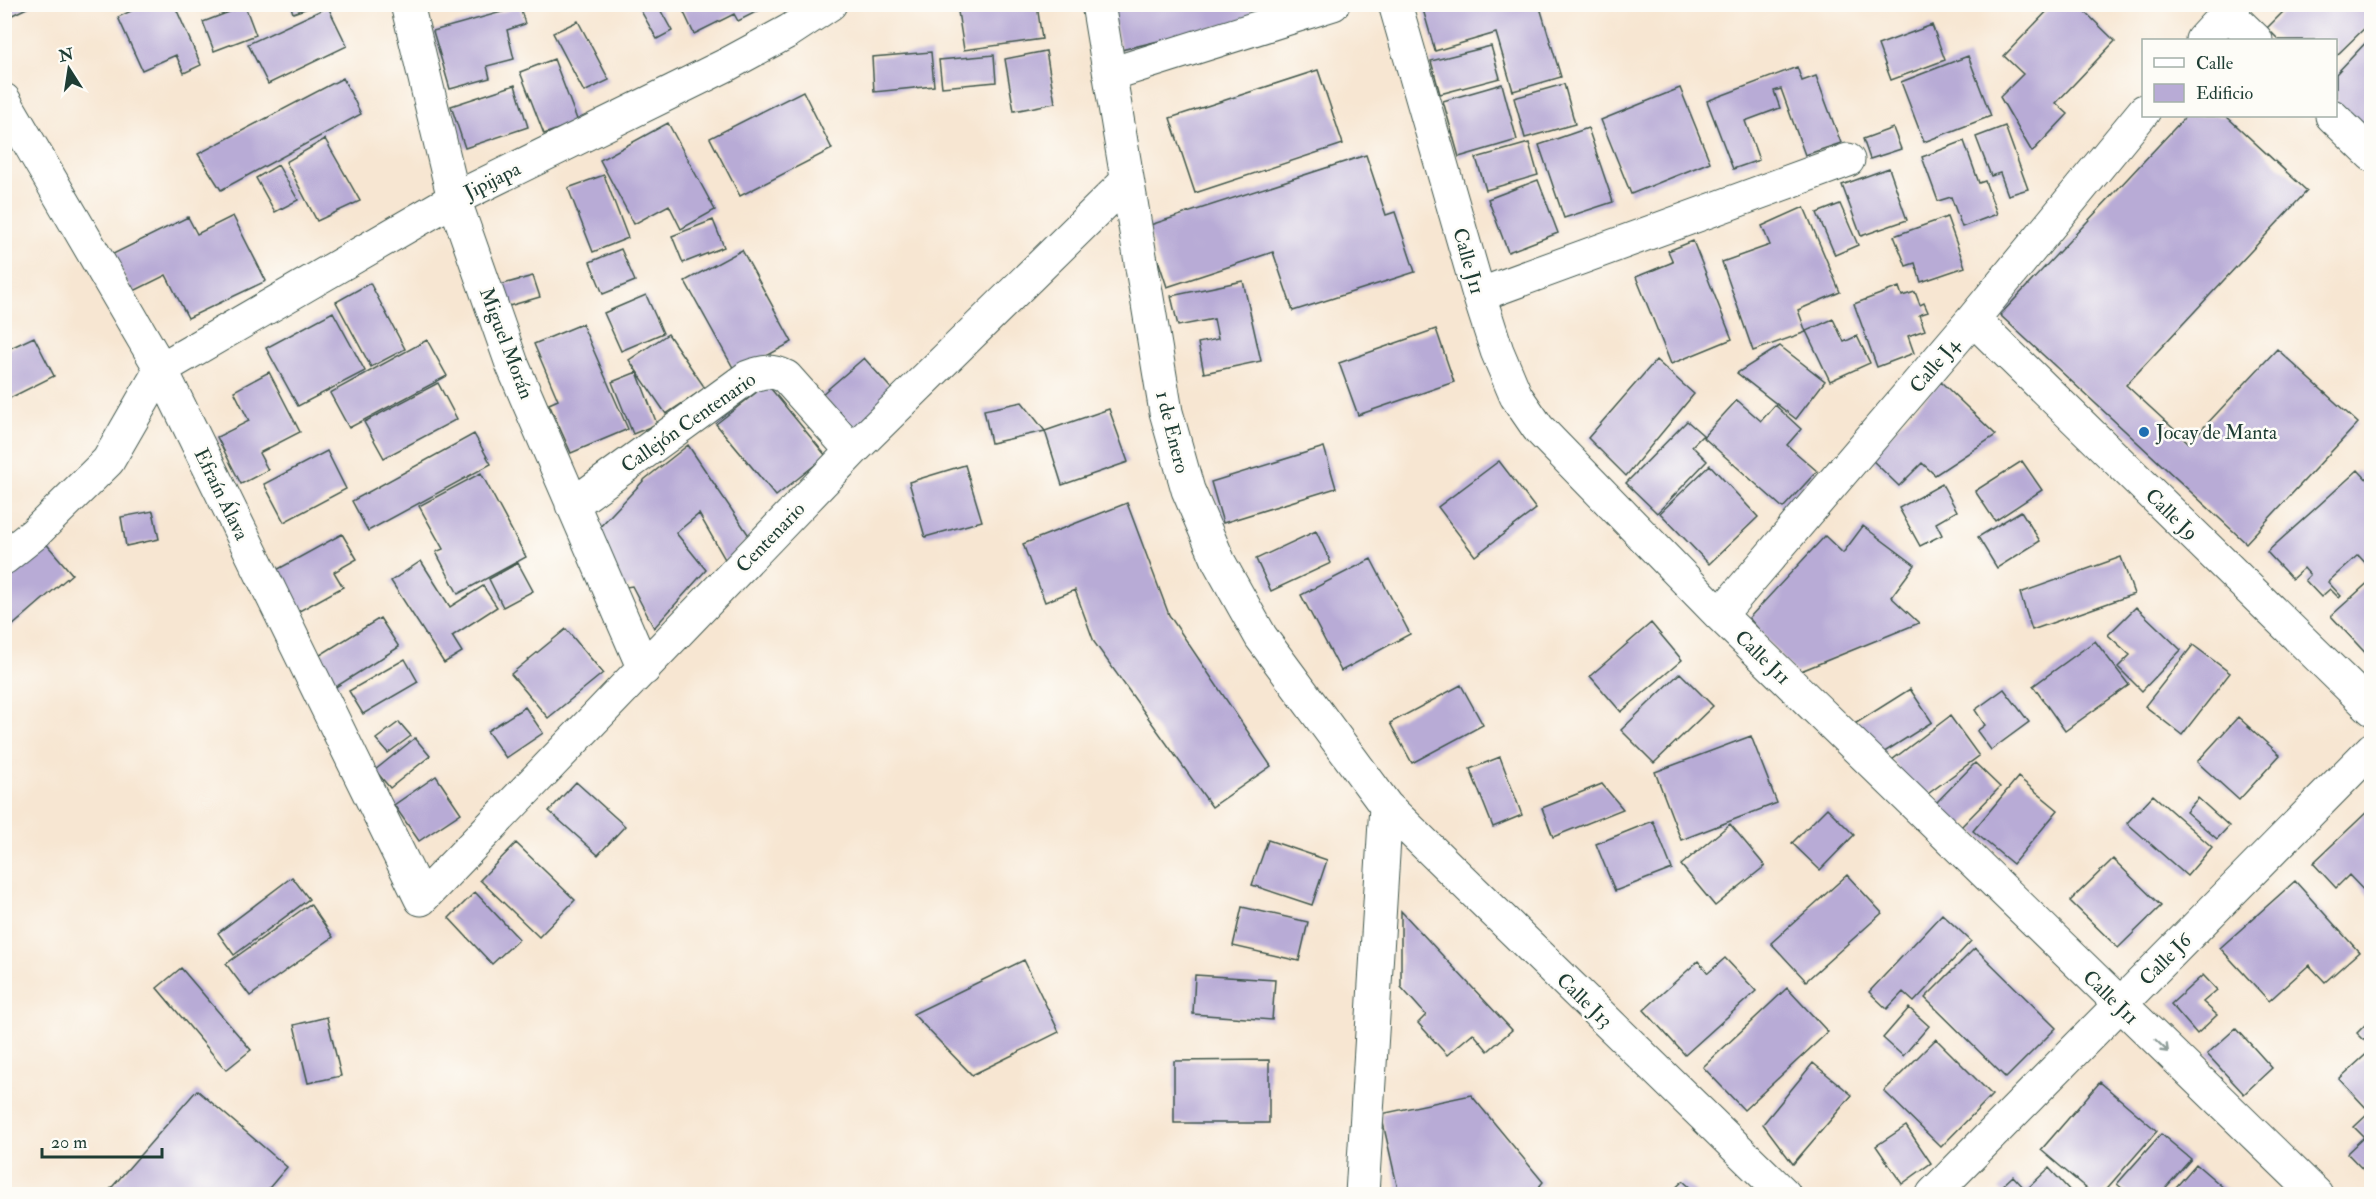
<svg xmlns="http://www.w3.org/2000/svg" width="2376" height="1199" font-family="'IM FELL Double Pica',serif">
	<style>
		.building { fill: #b8abd6 }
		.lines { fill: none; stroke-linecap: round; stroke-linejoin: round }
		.minor-casing { stroke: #3f564c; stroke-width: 35 }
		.minor { stroke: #fff; stroke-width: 33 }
		.oneway { stroke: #8f9e9a }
		.poi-dot { fill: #1f6fb2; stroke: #fdfcf7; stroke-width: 2 }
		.labels { text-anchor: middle; stroke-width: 5; stroke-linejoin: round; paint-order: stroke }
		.street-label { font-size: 20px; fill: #1f3d34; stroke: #fdfcf7 }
		.poi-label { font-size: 20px; fill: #1f3d34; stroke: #fdfcf7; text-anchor: start }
	</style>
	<rect width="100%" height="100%" fill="#fdfcf7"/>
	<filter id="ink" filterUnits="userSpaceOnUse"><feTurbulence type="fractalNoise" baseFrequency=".0167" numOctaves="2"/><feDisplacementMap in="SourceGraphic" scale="12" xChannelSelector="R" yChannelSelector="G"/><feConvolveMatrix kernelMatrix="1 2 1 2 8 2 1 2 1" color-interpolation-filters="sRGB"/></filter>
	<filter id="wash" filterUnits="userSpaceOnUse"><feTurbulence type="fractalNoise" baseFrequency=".008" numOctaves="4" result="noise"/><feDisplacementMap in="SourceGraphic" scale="24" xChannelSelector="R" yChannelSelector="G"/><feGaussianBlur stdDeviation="1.35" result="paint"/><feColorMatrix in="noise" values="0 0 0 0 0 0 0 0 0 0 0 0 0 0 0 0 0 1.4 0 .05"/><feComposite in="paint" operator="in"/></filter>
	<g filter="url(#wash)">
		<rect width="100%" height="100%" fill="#f7e6d2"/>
		<g id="blocks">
			<path class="building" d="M 4,4 L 35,4 L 4,19 Z
				M 146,4 L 174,4 L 201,65 L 184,73 L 176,55 L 142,70 L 118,17 Z
				M 290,4 L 317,4 L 317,5 L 293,13 Z
				M 637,4 L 657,4 L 672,31 L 657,39 Z
				M 680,4 L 762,4 L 764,8 L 738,21 L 734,14 L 694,34 Z
				M 1110,4 L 1251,4 L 1254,18 L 1121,50 Z
				M 1426,4 L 1539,4 L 1561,77 L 1513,91 L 1496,33 L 1435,51 L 1422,6 Z
				M 2054,4 L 2077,4 L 2115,41 L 2056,103 L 2068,114 L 2032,152 L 2000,97 L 2023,74 L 2004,56 Z
				M 2291,4 L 2372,4 L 2372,21 L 2336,56 L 2336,40 L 2279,40 L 2267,28 Z
				M 957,5 L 1037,5 L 1042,39 L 964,50 Z
				M 245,6 L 256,35 L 214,51 L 203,22 Z
				M 328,7 L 347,46 L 268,84 L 248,44 Z
				M 520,7 L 525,24 L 507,30 L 514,59 L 487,66 L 490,78 L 450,89 L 433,31 Z
				M 578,21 L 609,80 L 584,92 L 553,33 Z
				M 1932,25 L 1945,60 L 1891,80 L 1878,45 Z
				M 2372,36 L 2372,133 L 2336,105 L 2336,74 Z
				M 1491,46 L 1500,78 L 1440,94 L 1431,61 Z
				M 1046,51 L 1055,103 L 1014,111 L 1005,59 Z
				M 931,52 L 934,86 L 874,92 L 872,57 Z
				M 994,55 L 996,82 L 942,87 L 939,60 Z
				M 1968,56 L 1991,116 L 1924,142 L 1901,82 Z
				M 554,59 L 578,122 L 544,134 L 520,72 Z
				M 1797,67 L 1802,81 L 1816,76 L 1841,143 L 1805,155 L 1781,89 L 1774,91 L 1780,108 L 1745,121 L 1759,160 L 1733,169 L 1707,101 Z
				M 1318,70 L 1343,144 L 1195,193 L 1170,118 Z
				M 343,78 L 361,114 L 221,190 L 198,154 Z
				M 1502,84 L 1517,140 L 1459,157 L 1443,101 Z
				M 1564,84 L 1575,124 L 1525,138 L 1514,98 Z
				M 515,85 L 528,127 L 465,148 L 451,106 Z
				M 1680,88 L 1710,162 L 1631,194 L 1601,120 Z
				M 803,91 L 832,149 L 740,196 L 710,138 Z
				M 2186,116 L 2226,116 L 2307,191 L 2126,385 L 2189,443 L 2277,349 L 2358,423 L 2246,543 L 2000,315 Z
				M 668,123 L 715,210 L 681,229 L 669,205 L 634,224 L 600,160 Z
				M 2005,126 L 2028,189 L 2008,195 L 2000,173 L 1991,176 L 1976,137 Z
				M 1588,128 L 1613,202 L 1564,218 L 1539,145 Z
				M 1893,128 L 1901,149 L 1870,159 L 1863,139 Z
				M 325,139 L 360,201 L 317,221 L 286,162 Z
				M 1964,141 L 1979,183 L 1985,181 L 1997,214 L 1962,227 L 1951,197 L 1938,201 L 1922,157 Z
				M 1529,143 L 1538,175 L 1486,190 L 1476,158 Z
				M 1366,155 L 1386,215 L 1395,212 L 1415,272 L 1293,311 L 1273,252 L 1167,287 L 1147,226 Z
				M 278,165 L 298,200 L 275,212 L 256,178 Z
				M 1889,168 L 1907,220 L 1861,236 L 1842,185 Z
				M 604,175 L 628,238 L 593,252 L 568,188 Z
				M 1538,180 L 1558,233 L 1508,252 L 1488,199 Z
				M 1840,204 L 1858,245 L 1835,255 L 1817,213 Z
				M 1804,207 L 1840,292 L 1798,310 L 1806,332 L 1753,351 L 1722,262 L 1770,245 L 1762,226 Z
				M 233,216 L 266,281 L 188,318 L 166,275 L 132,292 L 113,254 L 188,217 L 197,234 Z
				M 1947,217 L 1965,267 L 1921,282 L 1915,263 L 1906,266 L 1894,236 Z
				M 713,220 L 724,247 L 683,263 L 672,236 Z
				M 1693,241 L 1732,339 L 1671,364 L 1636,277 L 1673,262 L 1668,251 Z
				M 621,249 L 635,281 L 603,294 L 590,262 Z
				M 742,250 L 792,342 L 736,373 L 685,281 Z
				M 533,276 L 540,297 L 502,308 L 496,286 Z
				M 1243,281 L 1261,361 L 1204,373 L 1198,343 L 1218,339 L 1214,319 L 1178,326 L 1171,296 Z
				M 370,283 L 405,349 L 371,367 L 336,302 Z
				M 1899,287 L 1902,296 L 1915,292 L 1920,305 L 1924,303 L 1928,312 L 1919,315 L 1925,330 L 1908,336 L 1914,353 L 1877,367 L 1854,304 Z
				M 646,295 L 663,333 L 621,351 L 604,313 Z
				M 333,312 L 365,371 L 298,406 L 266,348 Z
				M 1833,319 L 1844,342 L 1857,336 L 1870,363 L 1830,381 L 1806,331 Z
				M 582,324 L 628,429 L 571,453 L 549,404 L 558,400 L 534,344 Z
				M 1436,329 L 1454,382 L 1358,415 L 1339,363 Z
				M 668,334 L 705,388 L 666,414 L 629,360 Z
				M 34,337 L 54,376 L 4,401 L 4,351 Z
				M 427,340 L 447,376 L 349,428 L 330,393 Z
				M 1780,346 L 1825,381 L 1796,419 L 1737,373 Z
				M 864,358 L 896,394 L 853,432 L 821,395 Z
				M 1656,360 L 1694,394 L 1626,476 L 1588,438 Z
				M 269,372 L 300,432 L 259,453 L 268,470 L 241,484 L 217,437 L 249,421 L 234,391 Z
				M 637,372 L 657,424 L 633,434 L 612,382 Z
				M 1941,382 L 1996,435 L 1935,475 L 1922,463 L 1899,486 L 1869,457 Z
				M 438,383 L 457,419 L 384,458 L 364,422 Z
				M 767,384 L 826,456 L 776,496 L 716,424 Z
				M 1737,400 L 1761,421 L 1775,405 L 1801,429 L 1787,445 L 1817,471 L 1783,508 L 1703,437 Z
				M 1022,402 L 1045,431 L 991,443 L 984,410 Z
				M 1109,409 L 1128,462 L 1062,485 L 1045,431 Z
				M 1687,421 L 1703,435 L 1692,446 L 1707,461 L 1657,513 L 1626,483 Z
				M 474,434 L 491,464 L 368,531 L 352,501 Z
				M 688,445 L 750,537 L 726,561 L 699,514 L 676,533 L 706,570 L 654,628 L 632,586 L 620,588 L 596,531 L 645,479 Z
				M 1324,447 L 1336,488 L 1223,523 L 1211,482 Z
				M 327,451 L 346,489 L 284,522 L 264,484 Z
				M 1499,461 L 1536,509 L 1475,556 L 1438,507 Z
				M 2022,461 L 2042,490 L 1995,521 L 1975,491 Z
				M 965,465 L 982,521 L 925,537 L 909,482 Z
				M 1710,465 L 1758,517 L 1709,564 L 1660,513 Z
				M 2358,470 L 2372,485 L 2372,570 L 2358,555 L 2328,582 L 2341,596 L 2339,598 L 2330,589 L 2321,597 L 2305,580 L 2310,575 L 2304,568 L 2292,579 L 2267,552 Z
				M 481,473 L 526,557 L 458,594 L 436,552 L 443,549 L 419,506 Z
				M 1942,484 L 1957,511 L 1936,523 L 1942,535 L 1920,546 L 1899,508 Z
				M 1127,503 L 1169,615 L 1271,766 L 1212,807 L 1094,642 L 1075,590 L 1045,602 L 1023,544 Z
				M 153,511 L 159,539 L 126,546 L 121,517 Z
				M 2021,511 L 2040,541 L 1997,568 L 1978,537 Z
				M 1863,526 L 1915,565 L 1891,597 L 1919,623 L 1796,673 L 1749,618 L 1825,536 L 1843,553 Z
				M 1316,531 L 1331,563 L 1271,591 L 1256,559 Z
				M 342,534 L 357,559 L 334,572 L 343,587 L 294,614 L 271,573 Z
				M 43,540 L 72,574 L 4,633 L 4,574 Z
				M 2121,557 L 2134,594 L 2032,630 L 2020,593 Z
				M 1371,559 L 1410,634 L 1341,671 L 1301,595 Z
				M 421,561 L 450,607 L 483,586 L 497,607 L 452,636 L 462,652 L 444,663 L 391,581 Z
				M 518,563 L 533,591 L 503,607 L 489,579 Z
				M 2372,579 L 2372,660 L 2331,616 Z
				M 2136,607 L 2181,650 L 2142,691 L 2118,667 L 2130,655 L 2108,635 Z
				M 380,618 L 399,647 L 331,690 L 312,660 Z
				M 1651,623 L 1682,660 L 1621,712 L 1590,676 Z
				M 566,629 L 603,673 L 548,718 L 511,674 Z
				M 2095,641 L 2129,685 L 2065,731 L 2033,686 Z
				M 2193,645 L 2230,673 L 2182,735 L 2145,706 Z
				M 405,659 L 418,682 L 363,714 L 349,691 Z
				M 1680,673 L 1713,706 L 1654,763 L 1621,730 Z
				M 1461,685 L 1483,725 L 1412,763 L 1390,723 Z
				M 1910,689 L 1932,722 L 1875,758 L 1853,725 Z
				M 2004,689 L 2029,722 L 1991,750 L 1977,731 L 1985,725 L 1975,710 Z
				M 525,707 L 543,733 L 506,758 L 487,731 Z
				M 1950,716 L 1979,756 L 1921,799 L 1892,760 Z
				M 2238,717 L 2280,755 L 2239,800 L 2197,762 Z
				M 399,722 L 411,736 L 388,753 L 376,739 Z
				M 1751,736 L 1777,803 L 1681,840 L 1655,772 Z
				M 415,738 L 430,756 L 390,788 L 375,770 Z
				M 1500,757 L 1522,815 L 1493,827 L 1470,769 Z
				M 1975,763 L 2000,787 L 1960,828 L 1936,803 Z
				M 436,776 L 461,813 L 419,841 L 394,805 Z
				M 2018,777 L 2058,810 L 2013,864 L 1973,831 Z
				M 576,782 L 625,826 L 598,855 L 549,811 Z
				M 1602,784 L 1623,809 L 1553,837 L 1542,808 Z
				M 2153,795 L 2212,847 L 2187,876 L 2127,823 Z
				M 2198,798 L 2229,826 L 2217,839 L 2186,812 Z
				M 1827,808 L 1854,835 L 1820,870 L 1792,843 Z
				M 2370,809 L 2372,811 L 2370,897 L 2349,875 L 2336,888 L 2313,863 Z
				M 1653,821 L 1672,869 L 1615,891 L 1596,844 Z
				M 1730,824 L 1765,866 L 1715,906 L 1681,865 Z
				M 1268,840 L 1327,860 L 1312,905 L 1252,885 Z
				M 516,843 L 575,900 L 539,937 L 480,880 Z
				M 2113,859 L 2161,906 L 2118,948 L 2070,901 Z
				M 1847,875 L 1882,913 L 1806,981 L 1771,943 Z
				M 292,877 L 309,899 L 234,955 L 218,933 Z
				M 2295,881 L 2359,952 L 2325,982 L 2309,965 L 2269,1001 L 2220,948 Z
				M 475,892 L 519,939 L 492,964 L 449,918 Z
				M 310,904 L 333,937 L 250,996 L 226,964 Z
				M 1242,907 L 1308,922 L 1299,961 L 1233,946 Z
				M 1401,911 L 1512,1030 L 1488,1051 L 1473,1033 L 1447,1055 L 1418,1023 L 1426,1015 L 1401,987 Z
				M 1942,914 L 1971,941 L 1914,1002 L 1903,992 L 1887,1009 L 1869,992 Z
				M 1975,948 L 2056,1028 L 2006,1078 L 1925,998 Z
				M 1725,958 L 1756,991 L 1685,1055 L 1644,1010 L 1698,961 L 1708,973 Z
				M 1024,960 L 1059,1032 L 972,1075 L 913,1014 Z
				M 181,968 L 251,1050 L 226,1070 L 157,988 Z
				M 1195,975 L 1275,980 L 1272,1020 L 1193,1014 Z
				M 2203,975 L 2217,990 L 2203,1002 L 2217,1015 L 2197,1034 L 2171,1004 Z
				M 1787,988 L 1828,1032 L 1744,1110 L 1703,1067 Z
				M 1909,1008 L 1929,1026 L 1903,1056 L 1883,1038 Z
				M 327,1017 L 341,1076 L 308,1083 L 294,1025 Z
				M 2369,1021 L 2372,1023 L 2372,1048 L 2357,1033 Z
				M 2236,1028 L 2272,1068 L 2244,1094 L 2207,1054 Z
				M 1936,1039 L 1992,1095 L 1941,1147 L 1884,1091 Z
				M 2372,1049 L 2372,1179 L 2347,1153 L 2364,1137 L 2354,1127 L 2370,1112 L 2339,1079 Z
				M 1269,1060 L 1269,1123 L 1174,1123 L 1174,1061 Z
				M 1813,1063 L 1852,1095 L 1793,1164 L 1763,1124 Z
				M 2100,1082 L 2157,1131 L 2102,1194 L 2093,1194 L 2041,1150 Z
				M 197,1090 L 287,1167 L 264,1194 L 106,1194 Z
				M 1471,1095 L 1543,1182 L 1533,1194 L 1399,1194 L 1381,1114 Z
				M 1906,1126 L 1931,1163 L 1902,1184 L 1876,1146 Z
				M 2161,1134 L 2191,1159 L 2160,1194 L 2129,1194 L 2117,1184 Z
				M 2196,1164 L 2225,1189 L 2231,1194 L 2170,1194 Z
				M 2049,1168 L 2073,1194 L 2025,1194 L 2021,1190 L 2017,1194 L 2004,1194 L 1999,1189 L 2013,1176 L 2026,1190 Z
				M 1683,1181 L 1697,1194 L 1669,1194 Z"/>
		</g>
	</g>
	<g filter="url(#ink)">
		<use href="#blocks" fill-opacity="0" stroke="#3f564c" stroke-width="1.5"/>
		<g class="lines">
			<g class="minor-casing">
				<path id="minor" d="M 407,4 L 454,199 L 512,364 L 644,669
					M 1098,4 L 1166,412 L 1188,490 L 1219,562 L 1261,637 L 1386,806 L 1784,1194
					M 1395,4 L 1479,295 L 1497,351 L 1516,396 L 1538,428 L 1720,615 L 2316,1194
					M 2227,12 L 2256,40
					M 2202,40 L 2235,4
					M 1111,74 L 1333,4
					M 4,100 L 161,369 L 421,899 L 852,451 L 1126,182
					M 2332,116 L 2372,155
					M 1479,295 L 1848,160
					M 1973,319 L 2372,709
					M 572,505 L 748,377 C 763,371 772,370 786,377 L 852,451
					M 4,558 L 34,534 L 108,461 L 161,369 L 454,199 L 728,64 L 789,31 L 830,4
					M 1720,615 L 1973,319 L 2144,111
					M 1362,1194 L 1386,806
					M 1933,1194 L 2372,749"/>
			</g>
			<use href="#minor" class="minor"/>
		</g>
		<defs><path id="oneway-shaft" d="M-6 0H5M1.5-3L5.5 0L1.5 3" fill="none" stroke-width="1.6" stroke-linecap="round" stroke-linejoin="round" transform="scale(1.5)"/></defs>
		<use class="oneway" href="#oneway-shaft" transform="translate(2162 1046) rotate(44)"/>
	</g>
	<circle class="poi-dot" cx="2144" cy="432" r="6"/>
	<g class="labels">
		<g class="street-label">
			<text transform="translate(492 180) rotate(-26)" y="7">Jipijapa</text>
			<text transform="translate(1469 261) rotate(74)" y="7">Calle J11</text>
			<text transform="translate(507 343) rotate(69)" y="7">Miguel Morán</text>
			<text transform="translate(1934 365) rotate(-50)" y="7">Calle J4</text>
			<text transform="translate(688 422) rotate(-35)" y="7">Callejón Centenario</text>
			<text transform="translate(1173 432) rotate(76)" y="7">1 de Enero</text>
			<text transform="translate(222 494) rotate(64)" y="7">Efraín Álava</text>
			<text transform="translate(2172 514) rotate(44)" y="7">Calle J9</text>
			<text transform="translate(770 537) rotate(-46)" y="7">Centenario</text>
			<text transform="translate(1763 657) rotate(44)" y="7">Calle J11</text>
			<text transform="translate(2165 959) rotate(-45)" y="7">Calle J6</text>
			<text transform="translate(2111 997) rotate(44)" y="7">Calle J11</text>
			<text transform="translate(1585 1000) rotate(44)" y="7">Calle J13</text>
		</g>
		<g class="poi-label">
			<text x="2156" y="439">Jocay de Manta</text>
		</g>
	</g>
	<rect width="2376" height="1199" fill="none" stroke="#fdfcf7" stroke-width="24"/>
	<rect x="2142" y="39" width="195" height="78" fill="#fdfcf7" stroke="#a4b0a9" stroke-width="1.5"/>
	<rect x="2154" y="58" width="30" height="9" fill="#ffffff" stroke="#a4b0a9" stroke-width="1.5"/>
	<text x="2196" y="69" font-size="18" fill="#1f3d34">Calle</text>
	<rect x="2154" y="84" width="30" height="18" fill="#b8abd6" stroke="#a4b0a9" stroke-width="1.5"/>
	<text x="2196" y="99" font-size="18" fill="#1f3d34">Edificio</text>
	<g transform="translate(69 69) rotate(348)" stroke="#fdfcf7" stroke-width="4.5" paint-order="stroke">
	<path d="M0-4.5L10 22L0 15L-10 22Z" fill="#1f3d34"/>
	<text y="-9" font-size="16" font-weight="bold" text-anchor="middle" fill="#1f3d34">N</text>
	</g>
	<path d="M42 1148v9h120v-9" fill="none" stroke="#1f3d34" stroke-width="3"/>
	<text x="51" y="1148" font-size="18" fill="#1f3d34" stroke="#fdfcf7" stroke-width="4.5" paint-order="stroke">20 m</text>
</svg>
